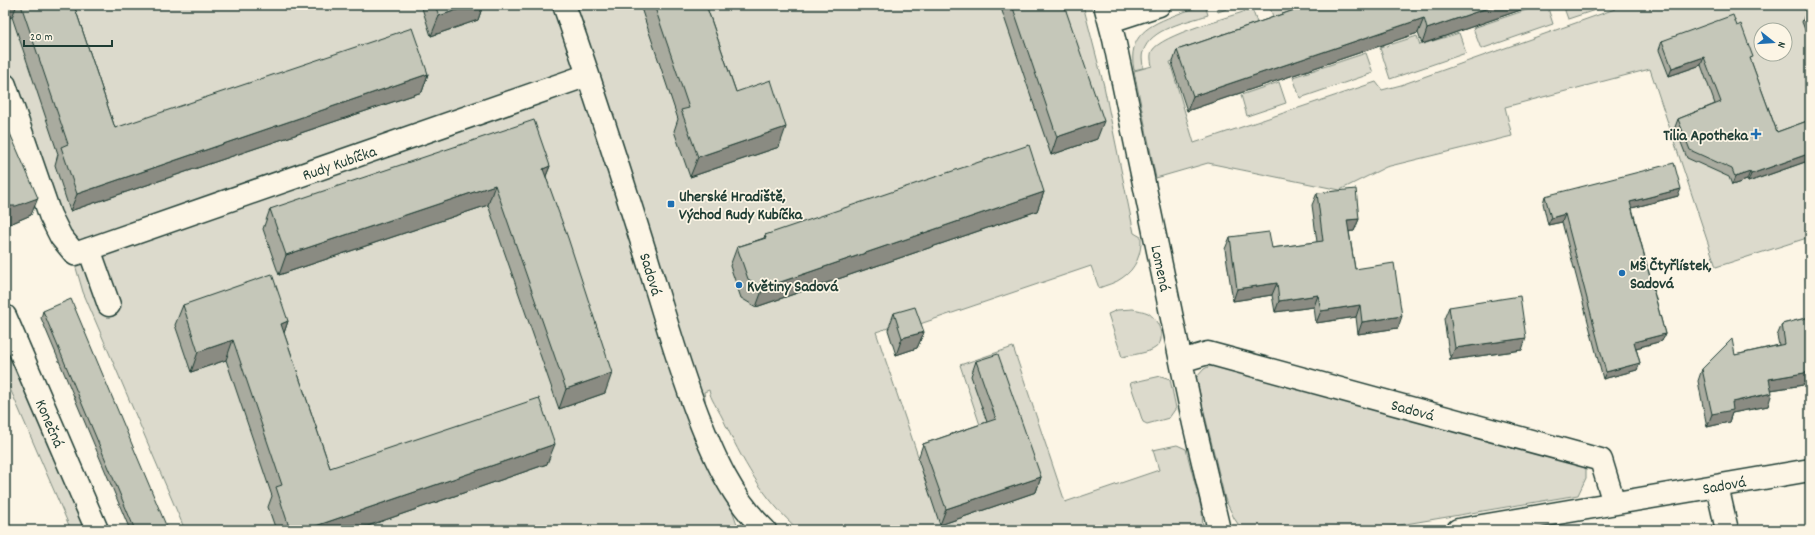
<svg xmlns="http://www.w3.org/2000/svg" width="1815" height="535" font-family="Dekko,sans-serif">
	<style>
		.green { fill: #dcdacc; stroke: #7e8c80; fill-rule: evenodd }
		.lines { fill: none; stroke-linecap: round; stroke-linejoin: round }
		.minor-casing { stroke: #1f3d34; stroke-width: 25 }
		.minor { stroke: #fcf5e5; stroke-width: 22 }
		.wall { fill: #a9ab9f; stroke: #1f3d34 }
		.shaded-wall { fill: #8a8b82; stroke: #1f3d34 }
		.building { fill: #c5c7b9; stroke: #1f3d34 }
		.poi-dot { fill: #1f6fb2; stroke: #fcf5e5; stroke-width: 1.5 }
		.labels { text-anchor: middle; stroke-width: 3.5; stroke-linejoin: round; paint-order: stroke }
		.poi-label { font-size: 16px; font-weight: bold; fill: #1f3d34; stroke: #fcf5e5; text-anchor: start }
		.street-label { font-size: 16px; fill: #1f3d34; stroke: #fcf5e5 }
	</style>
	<rect width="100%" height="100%" fill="#fcf5e5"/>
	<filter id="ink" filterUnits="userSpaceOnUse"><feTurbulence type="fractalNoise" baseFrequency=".025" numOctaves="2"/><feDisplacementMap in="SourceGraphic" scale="8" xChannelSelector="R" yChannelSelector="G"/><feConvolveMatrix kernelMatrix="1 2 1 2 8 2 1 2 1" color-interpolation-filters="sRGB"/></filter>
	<g filter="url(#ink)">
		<path class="green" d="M 5,5 L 1083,5 L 1104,86 L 1134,233 L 1141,237 C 1142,253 1136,269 1122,278 C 1116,283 1106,285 1099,288 L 1091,266 L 911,327 L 888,328 L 876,332 L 918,456 L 983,434 L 960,365 L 1013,347 L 1065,502 L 1159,470 L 1153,450 L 1177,445 L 1186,449 L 1202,511 L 1203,530 L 799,530 C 763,499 742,460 722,417 C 718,409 710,398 709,390 L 704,392 L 713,454 L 739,530 L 185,530 L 83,292 L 60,213 L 5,73 Z
			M 1205,5 L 1208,15 C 1187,22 1150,28 1143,52 C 1141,57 1143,63 1143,68 L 1134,70 C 1127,35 1149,25 1178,14 C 1187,11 1196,7 1205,5 Z
			M 1216,5 L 1238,5 L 1218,12 Z
			M 1269,5 L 1344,5 L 1277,28 Z
			M 1541,5 L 1547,5 L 1553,24 L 1481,49 L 1473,28 Z
			M 1563,5 L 1606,5 L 1607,6 L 1568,19 Z
			M 1614,5 L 1810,5 L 1810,237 L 1716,267 L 1650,69 L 1505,107 L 1512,136 L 1386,167 L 1340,190 L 1208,163 L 1156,178 L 1134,71 L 1152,66 C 1151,61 1150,55 1152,51 C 1160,35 1233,16 1252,9 L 1261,33 L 1170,62 L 1194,143 L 1376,82 L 1382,90 L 1401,85 L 1615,9 ZM 1761,30 L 1785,30 L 1785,54 L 1761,54 Z
			M 1459,33 L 1466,53 L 1390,79 L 1380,48 L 1417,36 L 1420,45 Z
			M 1366,53 L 1373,73 L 1300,98 L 1293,77 Z
			M 1279,82 L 1286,103 L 1247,116 L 1241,95 Z
			M 1133,309 C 1137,310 1144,311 1148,313 C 1158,319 1168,340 1155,348 C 1149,353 1130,355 1122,357 L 1108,314 L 1117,310 Z
			M 5,331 L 89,530 L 71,530 L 5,377 Z
			M 1210,366 L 1217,366 L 1579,464 L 1586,469 L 1586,478 L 1578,495 L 1370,530 L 1242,530 L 1234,518 L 1225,499 L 1196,378 L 1204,369 Z
			M 1161,376 L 1170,379 L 1176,408 L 1169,418 L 1147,424 L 1143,422 L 1130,383 Z"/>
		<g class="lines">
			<g class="minor-casing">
				<path id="minor" d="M 564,5 C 593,87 619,169 645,252 C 662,307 677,362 698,416 C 714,457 732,499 765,530
					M 1105,5 L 1114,39 L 1194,424 L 1219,530
					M 1110,21 L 1159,5
					M 5,85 L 50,215 L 61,237 L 75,254 L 588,75
					M 89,249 L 109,305
					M 5,316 L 97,530
					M 1181,361 L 1208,353 L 1601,460 L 1614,503
					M 1717,486 L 1727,530
					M 1458,530 L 1810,470"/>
			</g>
			<use href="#minor" class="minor"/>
		</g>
		<path class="wall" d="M 5,5 L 74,5 L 115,128 L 428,74 L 422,92 L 70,211 L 55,165 L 58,154 L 12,17 Z
			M 421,5 L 483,5 L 478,20 L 431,36 Z
			M 640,5 L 706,5 L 736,92 L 779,147 L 690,177 L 674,131 L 678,119 Z
			M 1000,5 L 1064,5 L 1097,139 L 1051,155 Z
			M 1309,5 L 1535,5 L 1422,44 L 1418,33 L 1187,111 L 1172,65 L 1177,50 Z
			M 1810,8 L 1810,42 L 1802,22 L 1807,9 Z
			M 1737,26 L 1751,61 L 1777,132 L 1810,120 L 1810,175 L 1805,162 L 1748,182 L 1747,180 L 1732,185 L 1729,177 L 1687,158 L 1675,127 L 1678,119 L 1715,104 L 1701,65 L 1669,76 L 1659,50 L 1662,41 Z
			M 5,122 L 31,215 L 10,224 L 5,224 Z
			M 550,166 L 546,176 L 605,393 L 559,409 L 488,205 L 279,275 L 263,229 L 270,209 Z
			M 1044,192 L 1037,211 L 756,307 L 741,298 L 730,266 L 737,247 L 764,238 L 765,235 Z
			M 1317,193 L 1359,219 L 1354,231 L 1349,231 L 1355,269 L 1398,328 L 1358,334 L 1356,317 L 1316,323 L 1314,307 L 1275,312 L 1272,295 L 1233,301 L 1225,249 L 1230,237 L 1272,248 L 1317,242 L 1312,205 Z
			M 1545,196 L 1678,196 L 1632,208 L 1665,334 L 1662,341 L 1636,348 L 1640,363 L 1637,370 L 1603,379 L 1562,222 L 1548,225 L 1543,203 Z
			M 183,305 L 288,321 L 284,333 L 330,468 L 547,464 L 356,530 L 276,530 L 268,507 L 272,496 L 226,360 L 191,372 L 175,325 Z
			M 1449,307 L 1522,350 L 1450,360 L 1444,319 Z
			M 43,311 L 168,530 L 130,530 L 41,318 Z
			M 894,313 L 924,332 L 917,348 L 896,355 L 888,330 Z
			M 1810,317 L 1810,384 L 1771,390 L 1768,406 L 1732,413 L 1729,422 L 1707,427 L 1698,381 L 1702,369 L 1735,355 L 1779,345 L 1777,336 L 1782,324 Z
			M 976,361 L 1041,477 L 1036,492 L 940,525 L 918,459 L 923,444 L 987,422 L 971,376 Z"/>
		<path class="shaded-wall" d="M 5,5 L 17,5 L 12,17 L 5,20 Z
			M 471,5 L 483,5 L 478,20 L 431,36 L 439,16 Z
			M 1496,5 L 1535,5 L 1422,44 L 1427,29 Z
			M 1424,18 L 1418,33 L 1187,111 L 1193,96 Z
			M 1704,57 L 1701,65 L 1669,76 L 1672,68 Z
			M 428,74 L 422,92 L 70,211 L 77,194 Z
			M 1104,121 L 1097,139 L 1051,155 L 1057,137 Z
			M 786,127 L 779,147 L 690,177 L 698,157 Z
			M 1808,154 L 1805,162 L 1748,182 L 1751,174 Z
			M 550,166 L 542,186 L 543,169 Z
			M 1750,172 L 1747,180 L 1732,185 L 1735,177 Z
			M 495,185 L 488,205 L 279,275 L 286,255 Z
			M 1681,189 L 1678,196 L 1628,209 L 1630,202 Z
			M 1044,192 L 1037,211 L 756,307 L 763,288 Z
			M 38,198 L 31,215 L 10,224 L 5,224 L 5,212 L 7,206 Z
			M 1565,214 L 1562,222 L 1548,225 L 1551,218 Z
			M 1359,219 L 1354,231 L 1343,232 L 1347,220 Z
			M 1277,283 L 1272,295 L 1233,301 L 1237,289 Z
			M 1318,295 L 1314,307 L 1275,312 L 1279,301 Z
			M 1360,305 L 1356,317 L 1316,323 L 1321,311 Z
			M 1402,316 L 1398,328 L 1358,334 L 1362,322 Z
			M 288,321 L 281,342 L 281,324 Z
			M 924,332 L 917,348 L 896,355 L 902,338 Z
			M 1665,334 L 1662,341 L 1632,349 L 1634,342 Z
			M 1526,338 L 1522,350 L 1450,360 L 1455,348 Z
			M 233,340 L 226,360 L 191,372 L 198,352 Z
			M 1640,363 L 1637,370 L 1603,379 L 1606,372 Z
			M 1810,372 L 1810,384 L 1764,391 L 1769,379 Z
			M 612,373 L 605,393 L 559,409 L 566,389 Z
			M 1772,393 L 1768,406 L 1732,413 L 1729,422 L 1707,427 L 1712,414 L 1732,402 Z
			M 555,444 L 547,464 L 356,530 L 304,530 Z
			M 1041,477 L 1036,492 L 940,525 L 946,509 Z"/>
		<path class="building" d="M 21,5 L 74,5 L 115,128 L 412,28 L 428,74 L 77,194 L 61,147 L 68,144 Z
			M 435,5 L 471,5 L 439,16 Z
			M 654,5 L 706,5 L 736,92 L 771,80 L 786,127 L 698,157 L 681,110 L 689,108 Z
			M 1012,5 L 1064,5 L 1104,121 L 1057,137 Z
			M 1309,5 L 1496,5 L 1427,29 L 1424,18 L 1193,96 L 1177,50 Z
			M 1810,8 L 1810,18 L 1807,9 Z
			M 1733,15 L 1737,26 L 1741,24 L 1753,57 L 1750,58 L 1777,132 L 1810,120 L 1810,159 L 1808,154 L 1751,174 L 1750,172 L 1735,177 L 1732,169 L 1690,150 L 1678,119 L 1721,102 L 1704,57 L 1672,68 L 1662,41 Z
			M 534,120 L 550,166 L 543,169 L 568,238 L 612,373 L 566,389 L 495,185 L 286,255 L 270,209 Z
			M 5,122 L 38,198 L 16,206 L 7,206 L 5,202 Z
			M 1029,145 L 1044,192 L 763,288 L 748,279 L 737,247 L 766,238 L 765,235 Z
			M 1674,163 L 1681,189 L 1630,202 L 1665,334 L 1634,342 L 1640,363 L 1606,372 L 1565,214 L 1551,218 L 1545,196 Z
			M 1356,189 L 1359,219 L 1347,220 L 1355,269 L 1394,263 L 1402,316 L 1362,322 L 1360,305 L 1321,311 L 1318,295 L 1279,301 L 1277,283 L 1237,289 L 1230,237 L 1269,232 L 1272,248 L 1323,241 L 1317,193 Z
			M 272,274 L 288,321 L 281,324 L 330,468 L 539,398 L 555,444 L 304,530 L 290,530 L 276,487 L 282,485 L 233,340 L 198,352 L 183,305 Z
			M 1520,296 L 1526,338 L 1455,348 L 1449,307 Z
			M 71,299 L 168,530 L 135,530 L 43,311 Z
			M 915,307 L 924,332 L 902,338 L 894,313 Z
			M 1810,317 L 1810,372 L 1769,379 L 1772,393 L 1732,402 L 1733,410 L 1712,414 L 1702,369 L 1732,339 L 1735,355 L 1785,344 L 1782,324 Z
			M 998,354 L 1041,477 L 946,509 L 923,444 L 996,419 L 976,361 Z"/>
	</g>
	<g class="poi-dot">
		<path d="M1754 128h4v4h4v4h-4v4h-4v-4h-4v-4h4z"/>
		<rect x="667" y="200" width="8" height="8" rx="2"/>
		<circle cx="1622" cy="273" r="4"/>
		<circle cx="739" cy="285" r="4"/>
	</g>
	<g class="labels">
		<g class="poi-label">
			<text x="1748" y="140" text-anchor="end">Tilia Apotheka</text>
			<text x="679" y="201">Uherské Hradiště,<tspan x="679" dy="18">Východ Rudy Kubíčka</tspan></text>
			<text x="1630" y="270">MŠ Čtyřlístek,<tspan x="1630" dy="18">Sadová</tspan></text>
			<text x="747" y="291">Květiny Sadová</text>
		</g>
		<g class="street-label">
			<text transform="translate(339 162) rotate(-19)" y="6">Rudy Kubíčka</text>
			<text transform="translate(1162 268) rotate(78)" y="6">Lomená</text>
			<text transform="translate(652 274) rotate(73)" y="6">Sadová</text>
			<text transform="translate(1413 409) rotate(15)" y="6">Sadová</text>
			<text transform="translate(51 423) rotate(67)" y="6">Konečná</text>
			<text transform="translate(1724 484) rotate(-10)" y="6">Sadová</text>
		</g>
	</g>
	<rect width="1815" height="535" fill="none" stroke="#fcf5e5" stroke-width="20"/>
	<rect x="10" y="10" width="1795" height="515" fill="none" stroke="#1f3d34" stroke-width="1.5" filter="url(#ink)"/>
	<g transform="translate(1773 42) rotate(107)"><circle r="19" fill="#fcf5e5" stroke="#a4ab9e"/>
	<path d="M0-3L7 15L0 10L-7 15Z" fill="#1f6fb2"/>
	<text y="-6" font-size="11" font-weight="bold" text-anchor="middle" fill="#1f3d34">N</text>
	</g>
	<path d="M24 40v6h88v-6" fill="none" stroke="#1f3d34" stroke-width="2"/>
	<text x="30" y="40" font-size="12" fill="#1f3d34" stroke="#fcf5e5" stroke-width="3" paint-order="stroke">20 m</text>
</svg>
